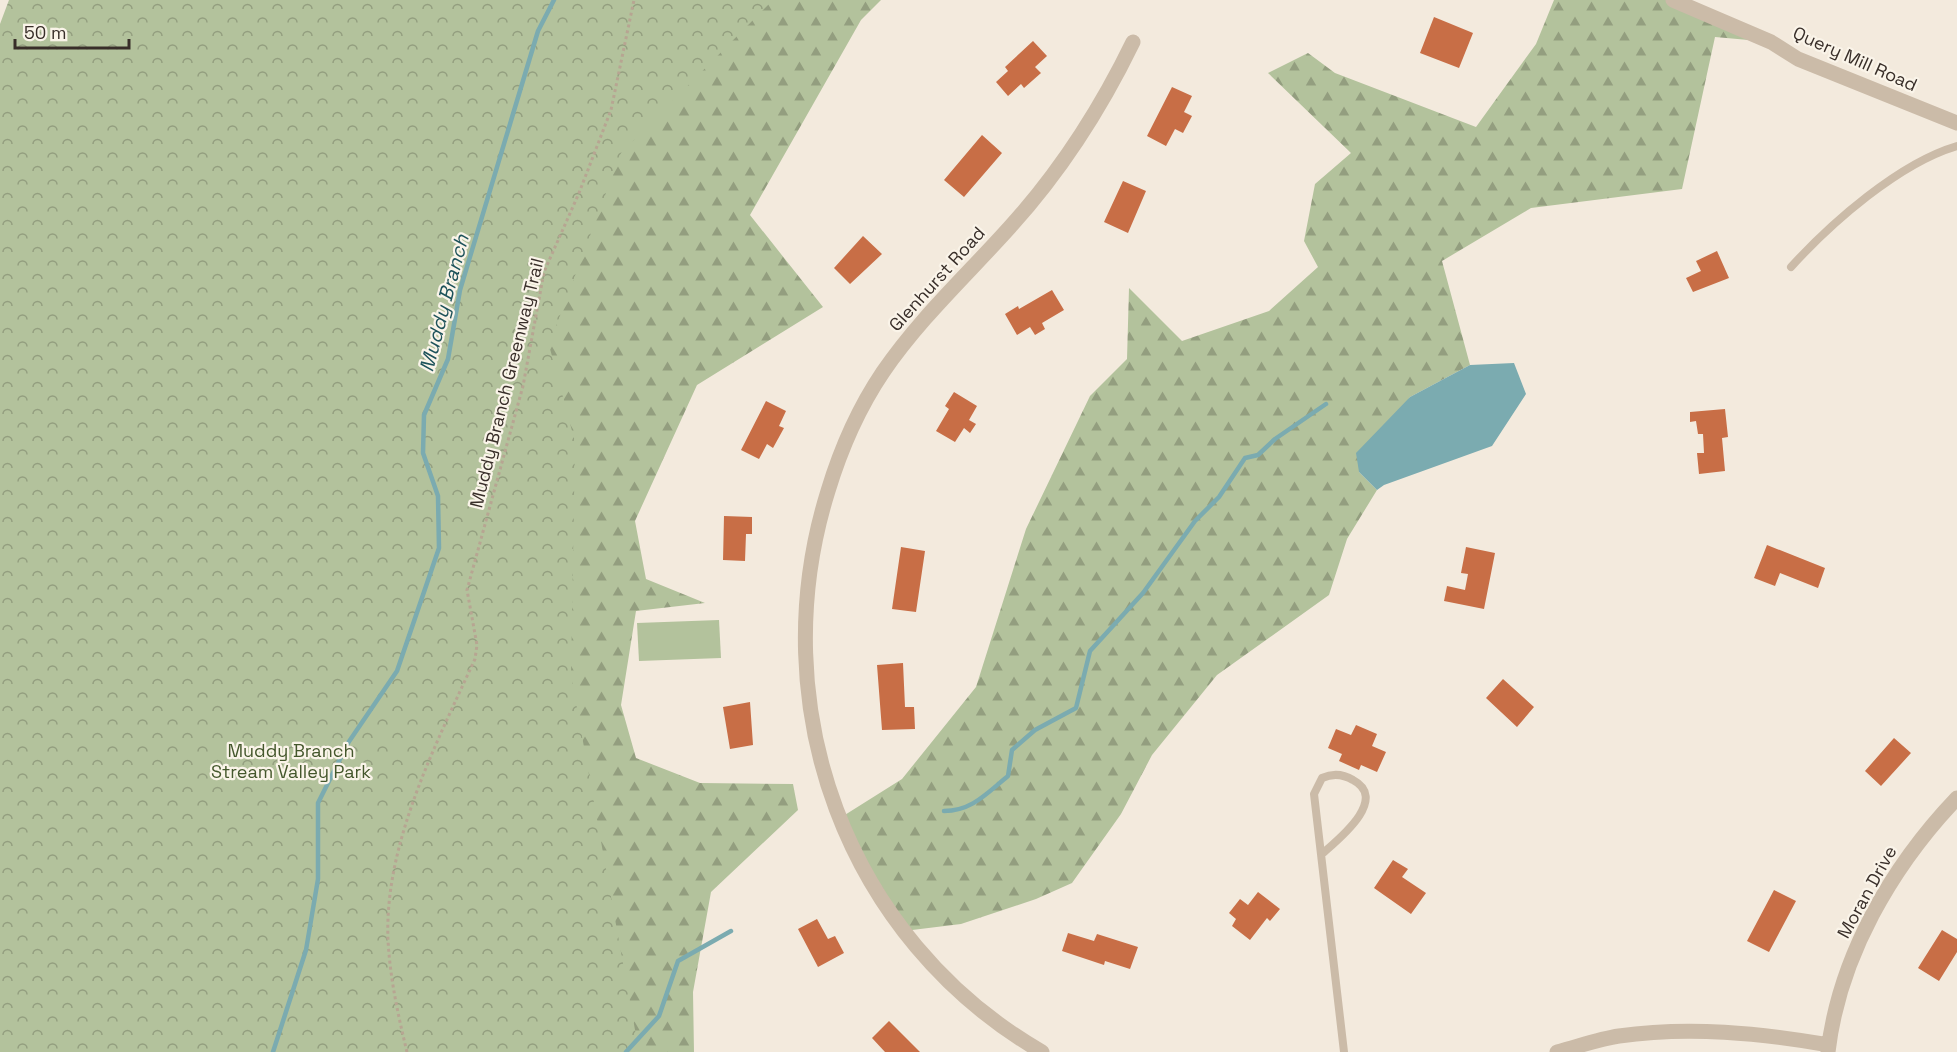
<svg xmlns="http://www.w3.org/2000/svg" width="1957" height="1052" font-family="'Space Grotesk',sans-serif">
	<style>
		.forest { fill: url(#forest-firs) }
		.park { fill: url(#park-crowns) }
		.garden { fill: #b3c29c }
		.water { fill: #7babb0 }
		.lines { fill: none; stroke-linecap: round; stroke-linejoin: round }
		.stream { stroke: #7babb0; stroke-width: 4.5 }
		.building { fill: #c86e46 }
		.path { stroke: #b7a592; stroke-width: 3; stroke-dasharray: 3 3; stroke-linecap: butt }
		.service { stroke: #cbbba8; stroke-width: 8 }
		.minor { stroke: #cbbba8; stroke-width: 15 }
		.tertiary { stroke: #cbbba8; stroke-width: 15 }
		.labels { text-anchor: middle; stroke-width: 4.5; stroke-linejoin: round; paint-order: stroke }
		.street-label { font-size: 18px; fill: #382e29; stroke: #faf4e9 }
		.park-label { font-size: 18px; fill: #44572c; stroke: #faf4e9 }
		.water-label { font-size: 20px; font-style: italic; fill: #1d525a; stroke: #faf4e9 }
	</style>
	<defs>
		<pattern id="forest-firs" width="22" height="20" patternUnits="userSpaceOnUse" patternTransform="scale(1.5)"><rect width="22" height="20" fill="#b3c29c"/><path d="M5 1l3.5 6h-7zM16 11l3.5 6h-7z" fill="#939e7f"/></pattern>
		<pattern id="park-crowns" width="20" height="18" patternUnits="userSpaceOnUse" patternTransform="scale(1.5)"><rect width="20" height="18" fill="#b3c29c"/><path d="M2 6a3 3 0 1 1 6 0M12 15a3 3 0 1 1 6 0" fill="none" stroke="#939e7f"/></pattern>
	</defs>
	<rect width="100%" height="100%" fill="#f3eadd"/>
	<path class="forest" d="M 50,0 L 881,0 L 861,20 L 750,215 L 823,307 L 697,385 L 635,521 L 646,579 L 705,603 L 636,611 L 621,705 L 636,758 L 700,783 L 793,784 L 798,810 L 711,892 L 693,992 L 694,1052 L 0,1052 L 0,252 Z
		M 1554,0 L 1673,0 L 1771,42 L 1715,37 L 1682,189 L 1531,208 L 1442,261 L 1470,365 L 1410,397 L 1359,472 L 1377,490 L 1347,539 L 1329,595 L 1217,675 L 1152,755 L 1121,814 L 1072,883 L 1036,899 L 961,924 L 904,931 L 840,818 L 902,779 L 976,687 L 1026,529 L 1090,396 L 1127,359 L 1129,288 L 1182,341 L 1269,311 L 1318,267 L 1304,241 L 1315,184 L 1351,153 L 1268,73 L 1308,53 L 1335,73 L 1476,127 L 1536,44 Z"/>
	<path class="park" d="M 9,0 L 773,0 L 621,153 L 549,345 L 575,442 L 571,675 L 639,1052 L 0,1052 L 0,24 Z"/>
	<path class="garden" d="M 719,620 L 721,658 L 639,661 L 637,623 Z"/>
	<path class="water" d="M 1514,363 L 1526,394 L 1492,446 L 1384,485 L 1377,490 L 1359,472 L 1356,453 L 1410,397 L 1470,365 Z"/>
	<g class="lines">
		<path class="stream" d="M 944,811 C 972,811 987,793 1008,776 L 1012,750 L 1035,730 L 1076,708 L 1090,651 L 1143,593 L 1195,521 L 1219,497 L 1245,458 L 1258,455 L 1275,439 L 1326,404
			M 273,1052 L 306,950 L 318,879 L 318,803 L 348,743 L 397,671 L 439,548 L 438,496 L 423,453 L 424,415 L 448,359 L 460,290 L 538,31 L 554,0
			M 626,1052 L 659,1016 L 678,961 L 731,931"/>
	</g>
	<path class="building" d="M 1434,17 L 1473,33 L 1459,68 L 1420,53 Z
		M 1033,41 L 1047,56 L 1035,67 L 1041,73 L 1024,88 L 1021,84 L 1008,96 L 996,82 L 1008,71 L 1005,67 Z
		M 1172,87 L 1192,96 L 1184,112 L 1192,116 L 1183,133 L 1175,129 L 1166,146 L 1147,136 Z
		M 982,135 L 1002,153 L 964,197 L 944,180 Z
		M 1123,181 L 1146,191 L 1128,233 L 1104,222 Z
		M 863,236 L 882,254 L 850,284 L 834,268 Z
		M 1717,251 L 1729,278 L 1693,292 L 1686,278 L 1701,271 L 1696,261 Z
		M 1052,290 L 1064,310 L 1042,323 L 1045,329 L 1035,335 L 1030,327 L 1017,335 L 1005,314 L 1018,306 L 1019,309 Z
		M 954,392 L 977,406 L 969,420 L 976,424 L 970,433 L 964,428 L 955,442 L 936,431 L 949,409 L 945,406 Z
		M 766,401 L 786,411 L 779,426 L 784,428 L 773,448 L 767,444 L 759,459 L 741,450 Z
		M 1725,409 L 1728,437 L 1722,438 L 1725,471 L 1699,474 L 1697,453 L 1704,453 L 1703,434 L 1698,434 L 1696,421 L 1690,422 L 1690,412 Z
		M 724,516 L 752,517 L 752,534 L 746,534 L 745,561 L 723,560 Z
		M 1767,545 L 1825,568 L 1818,588 L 1780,573 L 1775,586 L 1754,578 Z
		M 901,547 L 925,551 L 916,612 L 892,609 Z
		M 1466,547 L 1495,553 L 1484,609 L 1444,601 L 1447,586 L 1465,590 L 1468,574 L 1461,573 Z
		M 903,663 L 905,707 L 914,707 L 915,729 L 882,730 L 877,665 Z
		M 1503,679 L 1534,707 L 1517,727 L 1486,698 Z
		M 750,702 L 753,745 L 730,749 L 723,707 Z
		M 1356,725 L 1377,734 L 1372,746 L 1386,752 L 1377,772 L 1361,765 L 1359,770 L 1339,761 L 1342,754 L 1328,748 L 1336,729 L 1351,735 Z
		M 1894,738 L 1911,753 L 1881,786 L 1865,771 Z
		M 1393,860 L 1408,869 L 1402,877 L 1426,893 L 1411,914 L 1374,888 Z
		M 1774,890 L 1796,901 L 1769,952 L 1747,941 Z
		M 1258,892 L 1280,909 L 1270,921 L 1267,918 L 1250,940 L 1232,926 L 1236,919 L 1229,913 L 1240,899 L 1248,905 Z
		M 817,919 L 828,939 L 835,936 L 844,953 L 818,967 L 798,929 Z
		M 1942,930 L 1957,939 L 1957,952 L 1939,981 L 1918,968 Z
		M 1068,933 L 1094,941 L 1097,934 L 1138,947 L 1130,969 L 1105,961 L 1104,965 L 1062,951 Z
		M 889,1021 L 920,1052 L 885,1052 L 872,1038 Z"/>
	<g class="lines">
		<path class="path" d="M 407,1052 C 398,1015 390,978 388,940 C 384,844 436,744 475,659 L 477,645 L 467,590 L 523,386 L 544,272 L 579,193 L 611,110 L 634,0"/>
		<path class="service" d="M 1791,267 C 1831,223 1899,163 1957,146
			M 1323,853 C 1339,839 1389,799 1353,780 C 1343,774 1333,773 1322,778 L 1314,794 L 1344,1052"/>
		<path class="minor" d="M 1042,1052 C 846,939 761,705 828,491 C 841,448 858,409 883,372 C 920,318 967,275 1010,227 C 1059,173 1101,108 1133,42
			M 1557,1052 C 1577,1047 1598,1039 1619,1036 C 1689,1026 1760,1033 1829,1045
			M 1828,1052 C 1839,957 1892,866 1957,798"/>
		<path class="tertiary" d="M 1673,0 L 1771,42 L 1798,59 L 1957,123"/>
	</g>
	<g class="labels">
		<g class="street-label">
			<text transform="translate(1855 59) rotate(24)" y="6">Query Mill Road</text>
			<text transform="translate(937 279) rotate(-48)" y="6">Glenhurst Road</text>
			<text transform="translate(507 383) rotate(-76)" y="6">Muddy Branch Greenway Trail</text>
			<text transform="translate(1867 892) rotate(-61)" y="6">Moran Drive</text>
		</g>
		<g class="park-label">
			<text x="291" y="757">Muddy Branch<tspan x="291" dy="21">Stream Valley Park</tspan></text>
		</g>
		<g class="water-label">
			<text transform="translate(444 303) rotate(-75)" y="7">Muddy Branch</text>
		</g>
	</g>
	<path d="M15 39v9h114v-9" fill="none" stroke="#382e29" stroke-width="3"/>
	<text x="24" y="39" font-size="18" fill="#382e29" stroke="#faf4e9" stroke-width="4.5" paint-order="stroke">50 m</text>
</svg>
